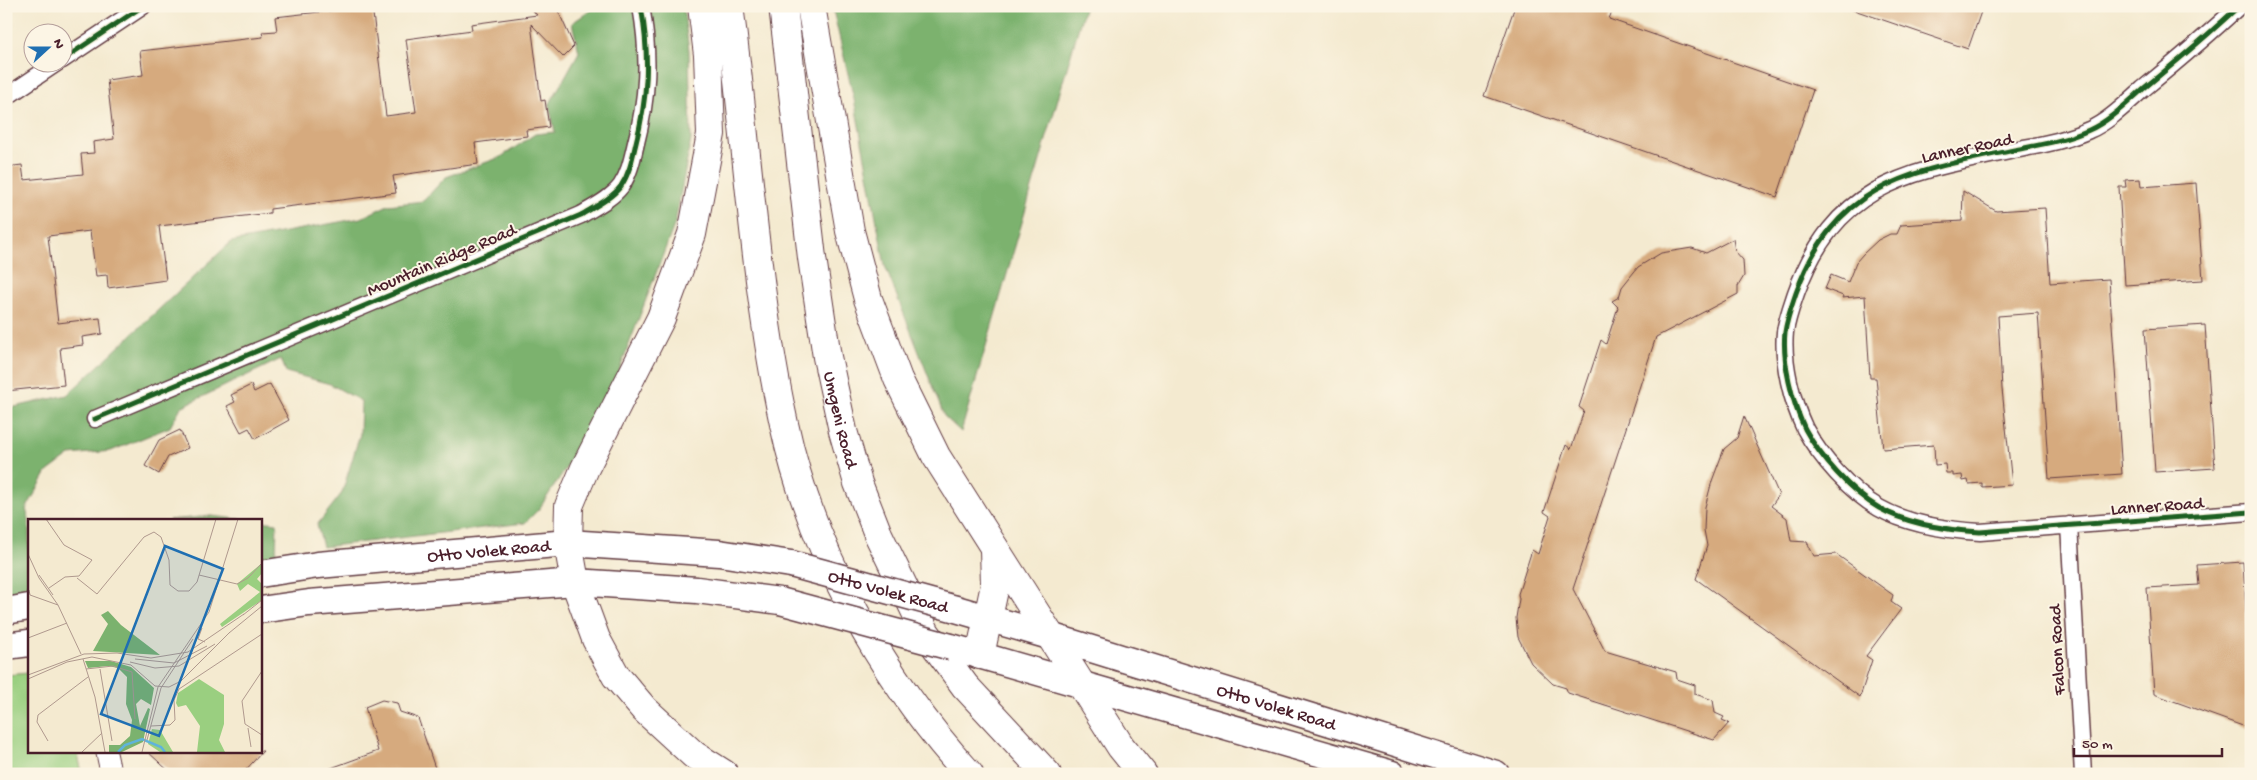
<svg xmlns="http://www.w3.org/2000/svg" width="2257" height="780" font-family="'Gochi Hand',sans-serif">
	<style>
		.green { fill: #9acf80; stroke: #727756 }
		.forest { fill: #7bb26e; stroke: #62684c }
		.building { fill: #d6aa7e }
		.lines { fill: none; stroke-linecap: round; stroke-linejoin: round }
		.minor-casing { stroke: #643d44; stroke-width: 19 }
		.tertiary-casing { stroke: #643d44; stroke-width: 22 }
		.primary-casing { stroke: #643d44; stroke-width: 29 }
		.motorway-casing { stroke: #643d44; stroke-width: 30 }
		.minor { stroke: #fff; stroke-width: 16 }
		.tertiary { stroke: #fff; stroke-width: 20 }
		.primary { stroke: #fff; stroke-width: 26 }
		.motorway { stroke: #fff; stroke-width: 28 }
		.primary-bridge-casing { stroke: #643d44; stroke-width: 29; stroke-linecap: butt }
		.primary-bridge { stroke: #fff; stroke-width: 26 }
		.cycleway-casing { stroke: #fcf5e5; stroke-width: 8 }
		.cycleway { stroke: #1b5e20; stroke-width: 5 }
		.labels { text-anchor: middle; stroke-width: 4; stroke-linejoin: round; paint-order: stroke }
		.street-label { font-size: 18px; fill: #4a1f2b; stroke: #fcf5e5 }
		.inset-river { fill: none; stroke: #5fb3db; stroke-width: 2.5 }
		.inset-road { fill: none; stroke: #b0998e; stroke-width: 1 }
		.view { fill: #1f6fb2; fill-opacity: 0.15; stroke: #1f6fb2; stroke-width: 2.5 }
		.inset-edge { fill: none; stroke: #4a1f2b; stroke-width: 2.5 }
	</style>
	<rect width="100%" height="100%" fill="#fcf5e5"/>
	<filter id="ink" filterUnits="userSpaceOnUse"><feTurbulence type="fractalNoise" baseFrequency=".02" numOctaves="2"/><feDisplacementMap in="SourceGraphic" scale="10" xChannelSelector="R" yChannelSelector="G"/><feConvolveMatrix kernelMatrix="1 2 1 2 8 2 1 2 1" color-interpolation-filters="sRGB"/></filter>
	<filter id="wash" filterUnits="userSpaceOnUse"><feTurbulence type="fractalNoise" baseFrequency=".0096" numOctaves="4" result="noise"/><feDisplacementMap in="SourceGraphic" scale="20" xChannelSelector="R" yChannelSelector="G"/><feGaussianBlur stdDeviation="1.12" result="paint"/><feColorMatrix in="noise" values="0 0 0 0 0 0 0 0 0 0 0 0 0 0 0 0 0 1.4 0 .05"/><feComposite in="paint" operator="in"/></filter>
	<g filter="url(#wash)">
		<rect width="100%" height="100%" fill="#f4ead0"/>
		<path class="green" d="M 29,673 L 29,751 L 77,751 L 81,768 L 75,774 L 6,774 L 6,675 Z"/>
		<path class="forest" d="M 597,6 L 683,6 L 689,50 L 691,140 L 675,223 L 619,371 L 572,459 L 539,509 L 525,523 L 323,547 L 317,525 L 342,493 L 360,434 L 361,401 L 330,384 L 286,372 L 281,359 L 181,407 L 170,427 L 111,451 L 70,455 L 47,472 L 26,509 L 29,520 L 29,593 L 6,597 L 6,409 L 67,395 L 231,242 L 361,218 L 388,205 L 423,201 L 446,177 L 501,157 L 535,134 L 555,132 L 549,105 L 579,52 L 572,23 Z
			M 832,6 L 1085,6 L 961,432 L 944,416 L 885,266 L 854,99 Z
			M 211,516 L 248,520 L 169,520 Z
			M 260,521 L 277,523 L 276,558 L 260,560 Z"/>
		<g id="blocks">
			<path class="building" d="M 336,6 L 372,6 L 386,116 L 416,112 L 406,39 L 472,30 L 471,24 L 537,15 L 529,6 L 556,6 L 574,46 L 563,57 L 531,24 L 541,101 L 545,100 L 549,127 L 526,130 L 527,136 L 475,143 L 478,164 L 393,176 L 396,193 L 270,209 L 270,213 L 159,226 L 166,280 L 108,288 L 107,275 L 96,276 L 90,231 L 48,236 L 58,323 L 100,318 L 102,334 L 82,337 L 83,345 L 60,348 L 64,385 L 6,391 L 6,167 L 22,165 L 24,180 L 83,174 L 81,154 L 94,153 L 93,142 L 114,139 L 107,80 L 143,75 L 140,51 L 263,37 L 262,32 L 277,31 L 275,17 L 337,10 Z
				M 1515,6 L 1614,6 L 1609,19 L 1813,90 L 1777,197 L 1484,96 Z
				M 1851,6 L 1983,6 L 1968,49 L 1851,9 Z
				M 2140,179 L 2141,187 L 2196,183 L 2203,280 L 2125,285 L 2119,187 L 2126,187 L 2125,180 Z
				M 1963,191 L 1996,211 L 2045,208 L 2050,283 L 2109,279 L 2122,474 L 2049,479 L 2038,313 L 1998,316 L 2002,389 L 2012,485 L 1982,487 L 1982,483 L 1969,484 L 1968,480 L 1963,481 L 1962,475 L 1953,476 L 1953,473 L 1946,473 L 1945,464 L 1935,465 L 1934,445 L 1883,449 L 1876,378 L 1870,378 L 1865,296 L 1842,298 L 1843,296 L 1825,289 L 1831,275 L 1848,282 L 1856,262 L 1863,254 L 1878,240 L 1890,234 L 1897,234 L 1901,225 L 1962,221 Z
				M 1733,239 L 1735,251 L 1743,260 L 1744,276 L 1738,286 L 1738,294 L 1656,337 L 1573,589 L 1605,651 L 1676,672 L 1677,679 L 1695,685 L 1695,694 L 1713,700 L 1715,713 L 1724,717 L 1722,720 L 1729,723 L 1714,740 L 1568,693 L 1566,688 L 1553,684 L 1531,663 L 1518,637 L 1516,618 L 1519,599 L 1518,594 L 1532,550 L 1538,554 L 1550,516 L 1544,512 L 1566,445 L 1571,449 L 1584,411 L 1579,407 L 1601,340 L 1606,344 L 1618,307 L 1612,301 L 1619,297 L 1622,287 L 1638,267 L 1661,253 L 1692,248 L 1706,253 Z
				M 2205,325 L 2215,468 L 2155,472 L 2145,329 Z
				M 270,384 L 289,420 L 255,439 L 249,428 L 241,432 L 227,406 L 235,402 L 231,395 L 251,385 L 254,392 Z
				M 1744,416 L 1779,495 L 1771,506 L 1787,518 L 1791,541 L 1807,542 L 1814,556 L 1836,554 L 1893,595 L 1891,602 L 1901,609 L 1866,656 L 1872,660 L 1860,697 L 1696,579 L 1707,546 L 1704,530 L 1705,507 L 1712,481 L 1724,449 L 1737,438 Z
				M 180,430 L 188,448 L 168,457 L 159,474 L 145,466 L 159,440 Z
				M 2243,562 L 2251,687 L 2251,729 L 2154,694 L 2147,588 L 2199,585 L 2197,565 Z
				M 382,700 L 397,703 L 400,712 L 418,718 L 437,774 L 320,774 L 320,772 L 378,751 L 365,707 Z
				M 147,751 L 263,751 L 242,774 L 172,774 Z"/>
		</g>
	</g>
	<g filter="url(#ink)">
		<use href="#blocks" fill-opacity="0" stroke="#643d44" stroke-width="1"/>
		<g class="lines">
			<g class="minor-casing">
				<path id="minor" d="M 2239,6 C 2208,35 2176,62 2143,89 C 2127,103 2108,122 2089,130 C 2065,141 2039,145 2014,150 C 1911,172 1836,181 1796,293 C 1792,305 1787,318 1785,332 C 1782,362 1792,402 1805,429 C 1820,457 1851,492 1879,508 C 1909,525 1946,530 1980,532 L 2251,512
					M 62,60 L 143,6
					M 6,97 L 58,62
					M 95,419 L 581,215 C 594,207 611,199 621,186 C 629,174 632,160 635,147 C 648,97 650,57 641,6
					M 2069,525 L 2083,774"/>
			</g>
			<g class="tertiary-casing">
				<path id="tertiary" d="M 106,751 L 111,774"/>
			</g>
			<g class="primary-casing">
				<g id="primary">
					<path id="s1" d="M 260,574 L 318,565 L 568,543 L 719,553 L 791,564"/>
					<path id="s2" d="M 956,609 L 1053,637 L 1496,774"/>
					<path d="M 260,610 L 309,603 L 575,582 L 697,590 L 780,601"/>
					<path d="M 6,611 L 29,607"/>
					<path d="M 6,646 L 29,643"/>
					<path d="M 951,647 L 1392,774"/>
				</g>
			</g>
			<g class="motorway-casing">
				<g id="motorway">
					<path d="M 702,6 L 708,55 L 711,134 L 692,234 L 661,318 L 585,468 L 569,506 L 568,543 L 575,582 L 596,639 L 616,676 L 644,709 L 694,755 L 724,774"/>
					<path d="M 729,6 C 748,145 754,286 784,424 C 811,551 882,678 969,774"/>
					<path id="s3" d="M 783,6 L 812,258 L 827,357 L 843,431 L 858,483 L 878,534 L 926,633 L 965,686 L 1047,774"/>
					<path d="M 811,6 L 850,231 L 868,299 L 898,379 L 936,456 L 1121,747 L 1143,774"/>
					<path d="M 980,655 L 995,585 L 994,548"/>
				</g>
			</g>
			<use href="#minor" class="minor"/>
			<use href="#tertiary" class="tertiary"/>
			<use href="#primary" class="primary"/>
			<use href="#motorway" class="motorway"/>
			<g class="primary-bridge-casing">
				<g id="primary-bridge">
					<path id="s4" d="M 791,564 L 956,609"/>
					<path d="M 780,601 L 951,647"/>
				</g>
			</g>
			<use href="#primary-bridge" class="primary-bridge"/>
			<g class="cycleway-casing">
				<path id="cycleway" d="M 2239,6 C 2208,35 2176,62 2143,89 C 2127,103 2108,122 2089,130 C 2065,141 2039,145 2014,150 C 1911,172 1836,181 1796,293 C 1792,305 1787,318 1785,332 C 1782,362 1792,402 1805,429 C 1820,457 1851,492 1879,508 C 1909,525 1946,530 1980,532 L 2251,512
					M 62,60 L 143,6
					M 95,419 L 581,215 C 594,207 611,199 621,186 C 629,174 632,160 635,147 C 648,97 650,57 641,6"/>
			</g>
			<use href="#cycleway" class="cycleway"/>
		</g>
	</g>
	<g class="labels">
		<g class="street-label">
			<text transform="translate(1967 147) rotate(-12)" y="6">Lanner Road</text>
			<text transform="translate(441 259) rotate(-23)" y="6">Mountain Ridge Road</text>
			<text dy="6" stroke="none"><textPath href="#s3" startOffset="418">Umgeni Road</textPath></text>
			<text transform="translate(2157 505) rotate(-4)" y="6">Lanner Road</text>
			<text dy="6" stroke="none"><textPath href="#s1" startOffset="230">Otto Volek Road</textPath></text>
			<text dy="6" stroke="none"><textPath href="#s4" startOffset="101">Otto Volek Road</textPath></text>
			<text transform="translate(2056 650) rotate(-93)" y="6">Falcon Road</text>
			<text dy="6" stroke="none"><textPath href="#s2" startOffset="335">Otto Volek Road</textPath></text>
		</g>
	</g>
	<g transform="translate(28 519)">
		<rect width="234" height="234" fill="#f4ead0"/>
		<path d="M 234,44 L 234,54 L 229,60 L 234,65 L 234,81 L 194,108 L 192,105 L 232,73 L 220,65 L 212,72 L 209,65 ZM 171,160 L 196,176 L 196,205 L 191,221 L 197,233 L 169,233 L 172,207 L 158,186 L 150,188 L 148,184 L 150,174 ZM 124,210 L 132,211 L 145,233 L 132,233 L 120,225 Z" fill="#9acf80"/>
		<path d="M 80,92 L 93,106 L 132,136 L 65,132 L 80,105 L 73,96 ZM 57,142 L 83,142 L 103,148 L 126,169 L 123,186 L 113,180 L 108,185 L 112,207 L 120,189 L 122,190 L 115,223 L 94,233 L 81,233 L 81,226 L 92,226 L 102,217 L 104,201 L 98,185 L 99,158 L 90,149 L 80,147 L 60,149 Z" fill="#7bb26e"/>
		<path class="inset-river" d="M 90,233 L 97,226 L 114,220 L 133,228 L 137,233"/>
		<path class="inset-road" d="M 18,0 L 36,26 L 64,41 L 51,57 L 37,58 L 21,69M 0,35 L 11,59 L 30,86 L 53,135M 11,56 L 25,76M 171,56 L 209,65 L 220,59 L 234,44M 49,59 L 69,75 L 116,18 L 126,13 L 133,18 L 141,41 L 142,66 L 150,72 L 161,72 L 169,63 L 188,0M 1,71 L 2,76 L 30,86M 215,96 L 234,81M 174,109 L 170,120 L 177,123M 201,114 L 234,87M 0,119 L 39,104M 55,140 L 67,178 L 77,233M 107,140 L 146,144 L 179,127M 102,143 L 127,149 L 151,147 L 187,125M 58,150 L 85,147 L 104,153 L 107,200M 72,150 L 84,222M 234,152 L 214,182 L 217,205 L 234,216M 0,156 L 56,135 L 89,134 L 123,139 L 160,133 L 216,95M 0,160 L 39,143 L 64,138 L 103,146 L 127,167 L 141,168 L 153,162 L 202,113M 123,207 L 142,206 L 147,201 L 146,181 L 151,170 L 234,115M 220,209 L 223,228M 119,221 L 133,169 L 165,120M 20,222 L 9,203 L 10,196 L 60,158M 54,233 L 74,214M 114,233 L 130,168 L 181,93 L 210,0"/>
		<path class="view" d="M 137,27 L 195,50 L 131,217 L 73,195 Z"/>
		<rect width="234" height="234" class="inset-edge"/>
	</g>
	<rect width="2257" height="780" fill="none" stroke="#fcf5e5" stroke-width="25"/>
	<g transform="translate(48 48) rotate(69)"><circle r="24" fill="#fcf5e5" stroke="#b59f9b"/>
	<path d="M0-4L9 19L0 12L-9 19Z" fill="#1f6fb2"/>
	<text y="-8" font-size="14" font-weight="bold" text-anchor="middle" fill="#4a1f2b">N</text>
	</g>
	<path d="M2074 748v8h148v-8" fill="none" stroke="#4a1f2b" stroke-width="2.5"/>
	<text x="2082" y="748" font-size="15" fill="#4a1f2b" stroke="#fcf5e5" stroke-width="4" paint-order="stroke">50 m</text>
</svg>
